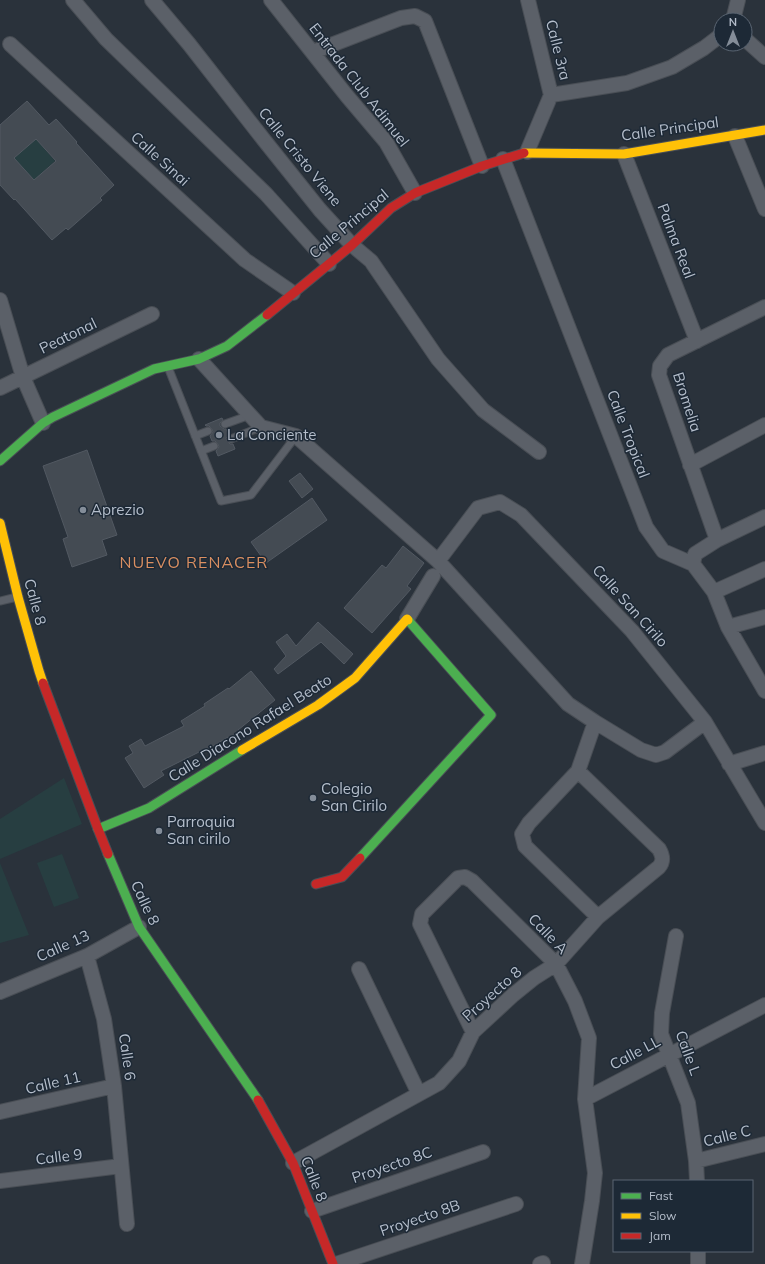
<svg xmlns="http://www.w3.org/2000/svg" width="765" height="1264" font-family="Mulish,sans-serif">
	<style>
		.green { fill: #273e41 }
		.building { fill: #444b53; stroke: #525962; fill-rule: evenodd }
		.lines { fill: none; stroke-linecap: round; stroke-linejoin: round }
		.lane-casing { stroke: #494e55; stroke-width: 9 }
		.street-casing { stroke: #494e55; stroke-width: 16 }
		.fast-casing { stroke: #494e55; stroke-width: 11 }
		.slow-casing { stroke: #494e55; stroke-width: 11 }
		.jam-casing { stroke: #494e55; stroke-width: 11 }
		.lane { stroke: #5b6068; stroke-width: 7 }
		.street { stroke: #5b6068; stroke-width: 14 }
		.fast { stroke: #4caf50; stroke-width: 9 }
		.slow { stroke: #ffc107; stroke-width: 9 }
		.jam { stroke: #c62828; stroke-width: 9 }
		.poi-dot { fill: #848d99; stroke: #1d2936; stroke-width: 1.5 }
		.labels { text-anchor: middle; stroke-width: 3; stroke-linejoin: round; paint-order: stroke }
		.street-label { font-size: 15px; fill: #b5becb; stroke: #1d2936 }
		.poi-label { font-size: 15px; fill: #b5becb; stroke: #1d2936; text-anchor: start }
		.neighbourhood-label { font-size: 16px; letter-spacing: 1px; fill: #da8f61; stroke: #1d2936 }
	</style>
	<rect width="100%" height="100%" fill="#2a323b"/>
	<path class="green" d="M 36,139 L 55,161 L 34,180 L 14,158 Z
		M 64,778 L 82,824 L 0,859 L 0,819 Z
		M 62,854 L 79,898 L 54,907 L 37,863 Z
		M 0,863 L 29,935 L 0,943 Z"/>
	<path class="building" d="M 27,101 L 49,125 L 56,119 L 77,142 L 76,143 L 114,185 L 100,198 L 102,200 L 68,230 L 66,228 L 52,240 L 15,199 L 14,200 L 0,185 L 0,125 ZM 36,139 L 56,161 L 34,180 L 14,158 Z
		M 222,418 L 223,420 L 220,423 L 220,426 L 224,429 L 226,429 L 229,435 L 226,438 L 227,441 L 230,444 L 233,444 L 235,449 L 218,456 L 216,451 L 219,447 L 218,444 L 215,441 L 212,441 L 210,436 L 213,432 L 212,429 L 209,426 L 206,426 L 205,425 Z
		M 87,450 L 117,535 L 102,540 L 107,555 L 72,567 L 63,539 L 68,537 L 43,466 Z
		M 300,473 L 313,489 L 302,498 L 289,481 Z
		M 312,498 L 327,520 L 266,563 L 251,542 Z
		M 403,546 L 424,563 L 407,586 L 411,589 L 372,633 L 344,608 L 382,565 L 386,568 Z
		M 318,622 L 353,654 L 344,664 L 321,642 L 278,674 L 274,669 L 286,656 L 276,642 L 287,634 L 296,646 Z
		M 251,671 L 275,700 L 238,730 L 240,733 L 229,740 L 228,737 L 200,754 L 199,752 L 161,771 L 164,775 L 144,788 L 125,758 L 133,753 L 129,746 L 141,739 L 145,746 L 184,726 L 181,721 L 205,706 L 204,704 L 228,688 L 229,689 Z"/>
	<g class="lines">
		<g class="lane-casing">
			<path id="lane" d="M 168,367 L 221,501 L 251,495 L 296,436
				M 225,424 L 250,415
				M 195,436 L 208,431
				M 231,439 L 261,427
				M 201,451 L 214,446
				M 0,601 L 17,597"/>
		</g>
		<g class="street-casing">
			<path id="street" d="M 73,0 L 106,39 L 266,194 L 329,264
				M 152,0 L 189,44 L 264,140 L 320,210 L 352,245 L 371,261 L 438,359 L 483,410 L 539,452
				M 271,0 L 347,96 L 386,142 L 415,193
				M 733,20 L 738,0
				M 745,39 L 765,57
				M 10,44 L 245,260 L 293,293
				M 313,52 L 401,18 L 415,16 L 425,21 L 482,166
				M 551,95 L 627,83 L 672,67 L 704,48 L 721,35
				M 735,136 L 765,209
				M 527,152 L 551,95 L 528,0
				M 624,154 L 697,341
				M 503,159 L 646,527 L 663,551 L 693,564 L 714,592 L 728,627 L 765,691
				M 0,300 L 23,377 L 43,423
				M 199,359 L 261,427 L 296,436 L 438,561 L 568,704 L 595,722 L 641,750 L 656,755 L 665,752 L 705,722
				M 0,388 L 152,314
				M 690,465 L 765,425
				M 717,540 L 659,375 L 660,366 L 668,355 L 765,307
				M 438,561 L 478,508 L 500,502 L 521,515 L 632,631 L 705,722 L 765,823
				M 693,564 L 695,554 L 717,540 L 765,517
				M 714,592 L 765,569
				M 407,619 L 433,576
				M 728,627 L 765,617
				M 595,722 L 578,771 L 529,823 L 522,834 L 525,846 L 598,917
				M 729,764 L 765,753
				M 676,936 L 662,1013 L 661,1034 L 688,1103 L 696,1161 L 697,1181
				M 87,956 L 104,1019 L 114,1086 L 127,1224
				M 359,969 L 419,1094
				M 0,992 L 87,956 L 139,927
				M 473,1032 L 420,924 L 422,914 L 458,878 L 465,877 L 472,881 L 556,964 L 575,1001 L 589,1038 L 585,1099 L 595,1173 L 592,1201 L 582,1264
				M 585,1099 L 765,1005
				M 0,1112 L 114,1086
				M 696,1161 L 765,1144
				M 293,1163 L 439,1083 L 459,1061 L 473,1032 L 513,995 L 534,978 L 556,964 L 598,917 L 659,867 C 664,861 663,856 659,849 L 578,771
				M 0,1181 L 121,1166
				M 312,1211 L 483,1152
				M 698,1251 L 698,1264
				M 336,1264 L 516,1204
				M 540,1264 L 543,1263"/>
		</g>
		<g class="fast-casing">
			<path id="fast" d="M 0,461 L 43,423 L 53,417 L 154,369 L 199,359 L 227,346 L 267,315
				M 98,829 L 149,808 L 242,750
				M 108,854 L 139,927 L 258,1100
				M 360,858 L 491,715 L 408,620"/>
		</g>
		<g class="slow-casing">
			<path id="slow" d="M 524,153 L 624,154 L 765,130
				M 0,523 L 18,597 L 39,671 L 43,683
				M 242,750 L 318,705 L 355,678 L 407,619 L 408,620"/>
		</g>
		<g class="jam-casing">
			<path id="jam" d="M 267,315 L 352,245 L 391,208 L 415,193 L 482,166 L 524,153
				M 43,683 L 98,829 L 108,854
				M 316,884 L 342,877 L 360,858
				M 258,1100 L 293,1163 L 333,1264"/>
		</g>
		<use href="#lane" class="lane"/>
		<use href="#street" class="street"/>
		<use href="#fast" class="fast"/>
		<use href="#slow" class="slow"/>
		<use href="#jam" class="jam"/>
	</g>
	<g class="poi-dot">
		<circle cx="219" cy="435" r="4"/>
		<circle cx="83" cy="510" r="4"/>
		<circle cx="313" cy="798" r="4"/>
		<circle cx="159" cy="831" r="4"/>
	</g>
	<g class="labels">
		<g class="street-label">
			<text transform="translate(558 50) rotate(76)" y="5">Calle 3ra</text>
			<text transform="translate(359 85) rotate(52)" y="5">Entrada Club Adimuel</text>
			<text transform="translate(670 129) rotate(-8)" y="5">Calle Principal</text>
			<text transform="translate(300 157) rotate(51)" y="5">Calle Cristo Viene</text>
			<text transform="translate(160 159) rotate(42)" y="5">Calle Sinai</text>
			<text transform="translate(349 224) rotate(-40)" y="5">Calle Principal</text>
			<text transform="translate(676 241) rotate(69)" y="5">Palma Real</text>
			<text transform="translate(68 336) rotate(-26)" y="5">Peatonal</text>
			<text transform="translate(687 402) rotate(72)" y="5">Bromelia</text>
			<text transform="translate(628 434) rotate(69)" y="5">Calle Tropical</text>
			<text transform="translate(35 602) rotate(75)" y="5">Calle 8</text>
			<text transform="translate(630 606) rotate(48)" y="5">Calle San Cirilo</text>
			<text transform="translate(250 728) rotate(-32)" y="5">Calle Diacono Rafael Beato</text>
			<text transform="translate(145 903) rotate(65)" y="5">Calle 8</text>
			<text transform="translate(548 934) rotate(46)" y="5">Calle A</text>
			<text transform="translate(63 946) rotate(-24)" y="5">Calle 13</text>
			<text transform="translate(492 994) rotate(-42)" y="5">Proyecto 8</text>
			<text transform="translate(635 1053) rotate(-28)" y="5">Calle LL</text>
			<text transform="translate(688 1053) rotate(70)" y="5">Calle L</text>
			<text transform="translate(127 1057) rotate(82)" y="5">Calle 6</text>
			<text transform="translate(53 1083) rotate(-13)" y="5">Calle 11</text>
			<text transform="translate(727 1136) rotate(-14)" y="5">Calle C</text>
			<text transform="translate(59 1157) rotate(-7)" y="5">Calle 9</text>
			<text transform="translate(392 1165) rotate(-19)" y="5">Proyecto 8C</text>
			<text transform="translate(314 1179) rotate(68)" y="5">Calle 8</text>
			<text transform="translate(420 1218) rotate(-19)" y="5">Proyecto 8B</text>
		</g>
		<g class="poi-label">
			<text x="227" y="440">La Conciente</text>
			<text x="91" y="515">Aprezio</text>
			<text x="321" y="794">Colegio<tspan x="321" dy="17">San Cirilo</tspan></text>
			<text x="167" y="827">Parroquia<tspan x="167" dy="17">San cirilo</tspan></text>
		</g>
		<g class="neighbourhood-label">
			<text x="194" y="568">NUEVO RENACER</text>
		</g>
	</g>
	<rect x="613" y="1180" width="140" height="72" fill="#1d2936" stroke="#5a6572"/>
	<rect x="621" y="1193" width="20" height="6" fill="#4caf50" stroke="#5a6572"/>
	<text x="649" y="1200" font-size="12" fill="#b5becb">Fast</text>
	<rect x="621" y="1213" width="20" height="6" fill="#ffc107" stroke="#5a6572"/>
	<text x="649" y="1220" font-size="12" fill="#b5becb">Slow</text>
	<rect x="621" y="1233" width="20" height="6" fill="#c62828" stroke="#5a6572"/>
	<text x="649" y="1240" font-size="12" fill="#b5becb">Jam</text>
	<g transform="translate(733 32)"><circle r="19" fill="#1d2936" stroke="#5a6572"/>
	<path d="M0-3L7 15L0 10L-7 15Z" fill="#848d99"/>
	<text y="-6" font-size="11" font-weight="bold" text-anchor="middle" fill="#b5becb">N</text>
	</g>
</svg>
